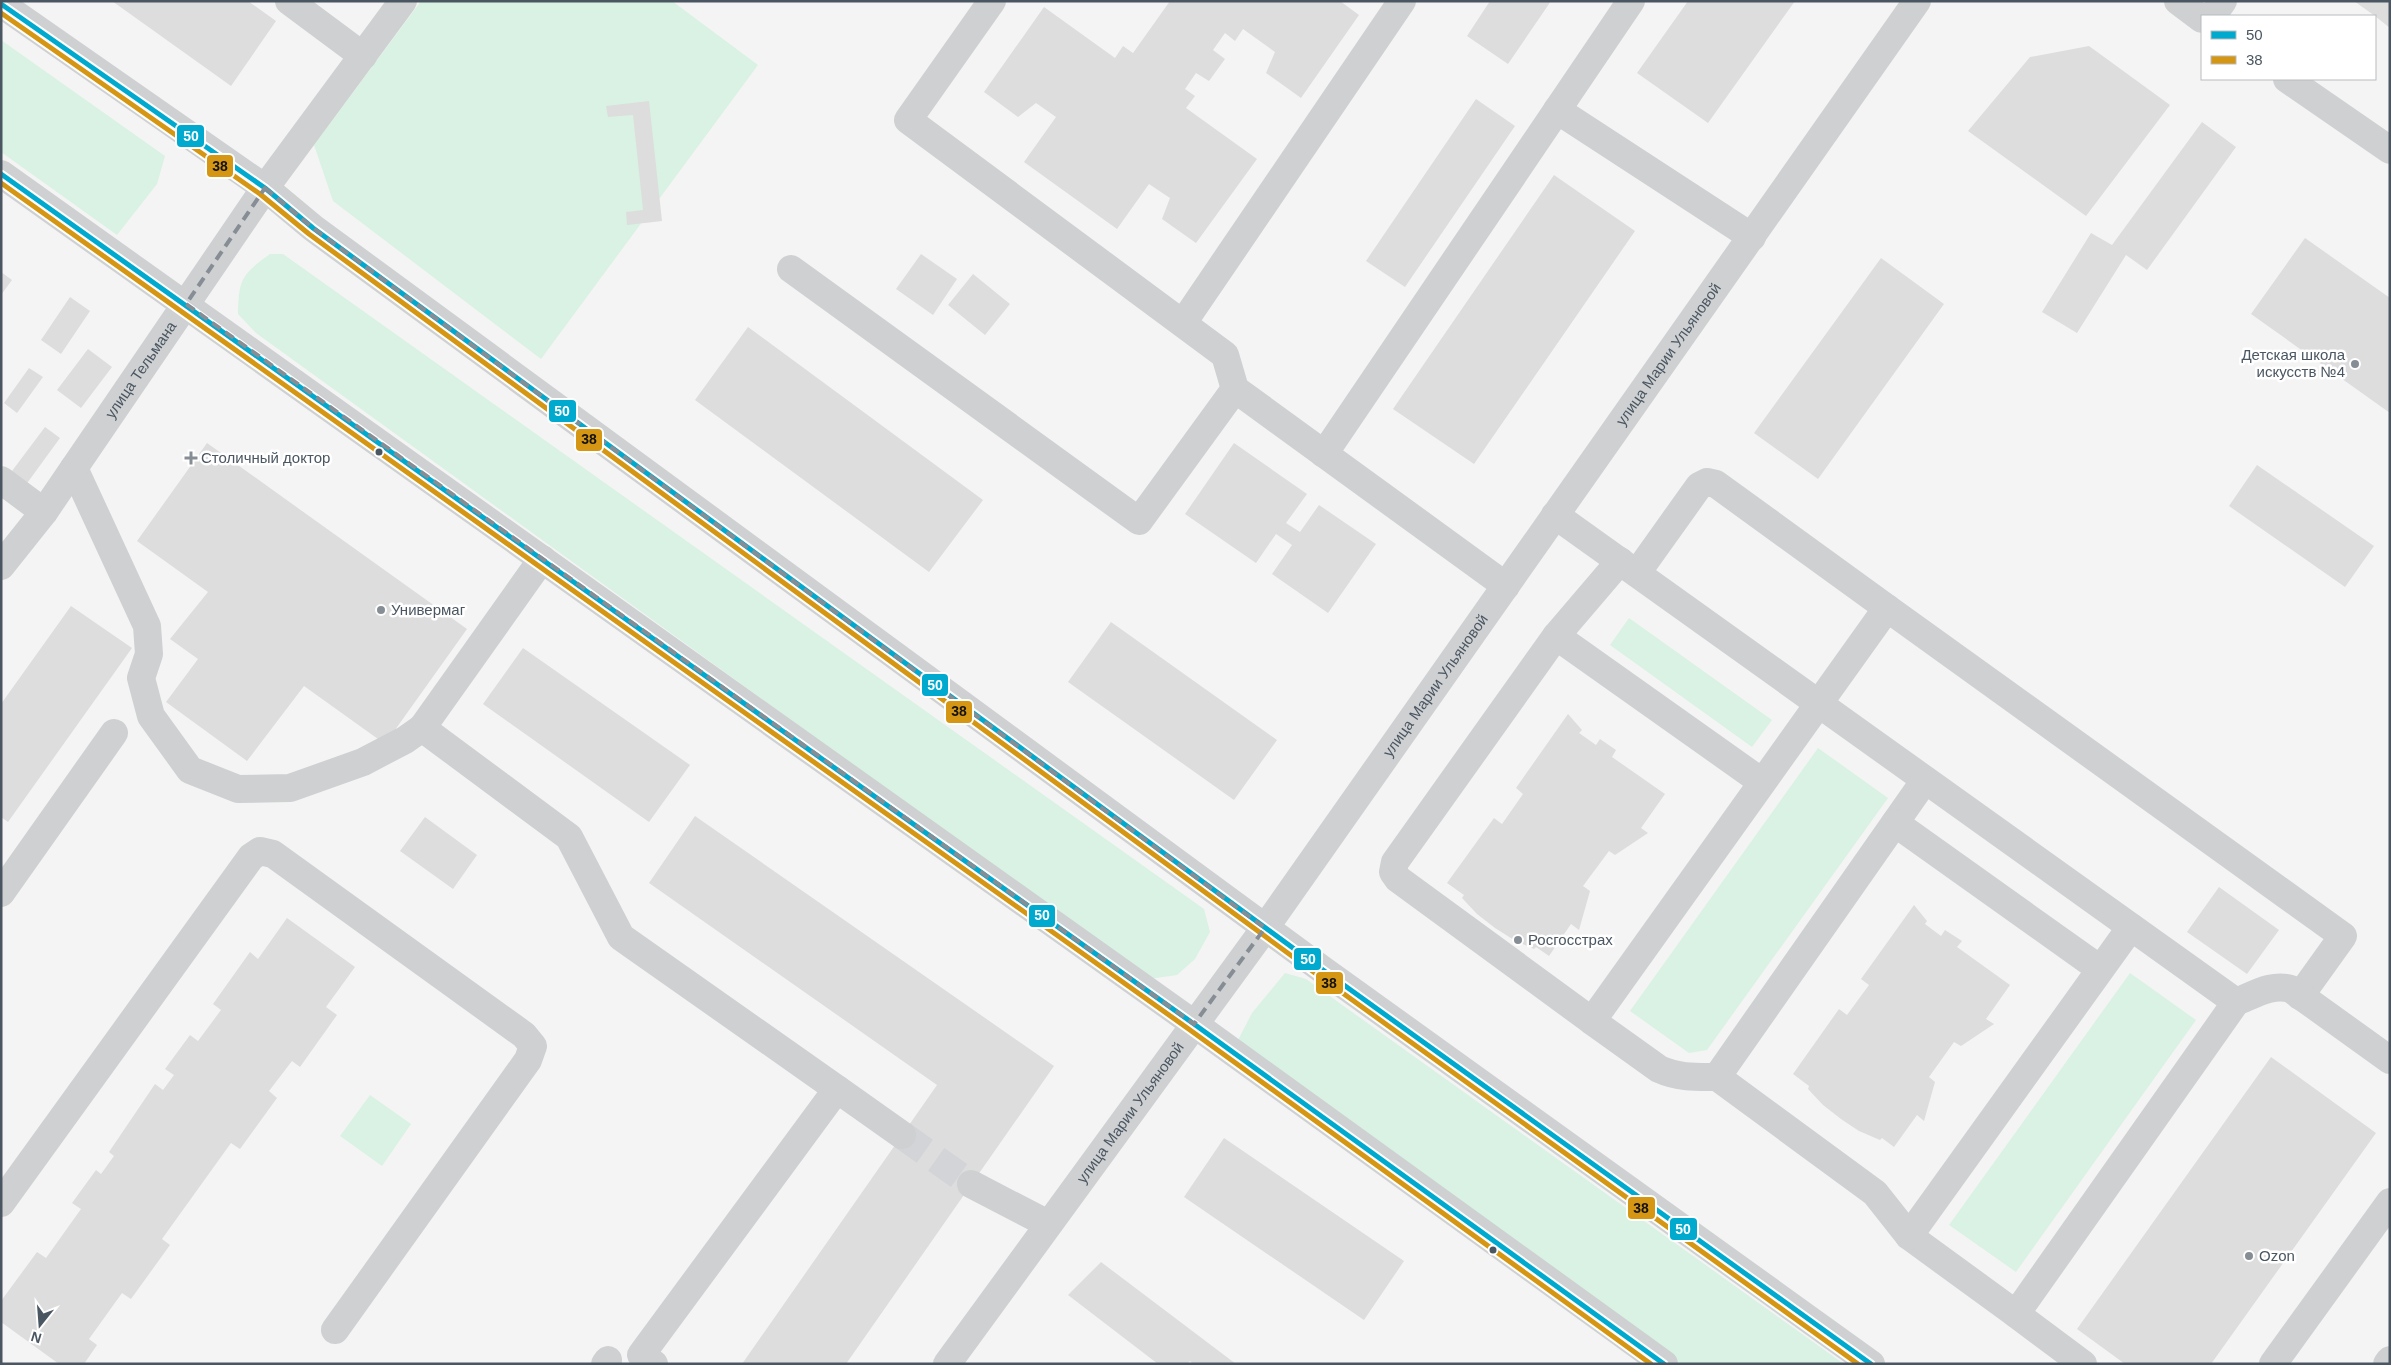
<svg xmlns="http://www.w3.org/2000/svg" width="2391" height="1365" font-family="Arial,sans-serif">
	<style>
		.green { fill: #d9f2e3 }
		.building { fill: #ddddde }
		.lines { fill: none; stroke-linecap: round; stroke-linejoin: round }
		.minor-tunnel { stroke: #d2d4d7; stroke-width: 28; stroke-dasharray: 28 14; stroke-linecap: butt }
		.minor { stroke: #ced0d2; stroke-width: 28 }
		.bus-1-casing { stroke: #fff; stroke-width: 9 }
		.bus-2-casing { stroke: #fff; stroke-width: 9 }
		.bus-1 { stroke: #00a9ce; stroke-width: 5 }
		.bus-2 { stroke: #d49613; stroke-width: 5 }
		.marked { fill: none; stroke: #868d94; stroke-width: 4; stroke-dasharray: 10 6; stroke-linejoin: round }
		.poi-dot { fill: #868d94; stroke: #fff; stroke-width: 2 }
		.bus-dot { fill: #4a5661; stroke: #fff; stroke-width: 2 }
		.labels { text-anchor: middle; stroke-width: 5; stroke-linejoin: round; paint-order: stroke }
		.street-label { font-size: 15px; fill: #4a5661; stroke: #fff }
		.poi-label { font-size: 15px; fill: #4a5661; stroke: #fff; text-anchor: start }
		.line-badge { stroke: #fff; stroke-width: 2 }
		.badge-label { font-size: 14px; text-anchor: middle; font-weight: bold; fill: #fff }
		.pale-badge-label { font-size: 14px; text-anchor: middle; font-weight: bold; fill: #111 }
	</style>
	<rect width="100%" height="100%" fill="#f4f4f4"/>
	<path class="green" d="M 421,1 L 672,1 L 758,65 L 541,359 L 333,201 L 314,145 Z
		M 1,40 L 165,156 L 157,184 L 117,235 L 1,152 Z
		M 270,254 L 283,254 L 1204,909 L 1210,932 L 1195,959 L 1177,975 L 1149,979 L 256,333 L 238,314 C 239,279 241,275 270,254 Z
		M 1629,618 L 1772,720 L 1752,747 L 1610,645 Z
		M 1818,748 L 1888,798 L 1707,1050 L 1689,1053 L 1630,1011 Z
		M 1285,973 L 1306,979 L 1844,1364 L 1681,1364 L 1236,1044 L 1252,1013 Z
		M 2130,973 L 2196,1020 L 2016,1272 L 1949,1225 Z
		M 370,1095 L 411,1124 L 382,1166 L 340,1136 Z"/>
	<path class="building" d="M 112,1 L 248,1 L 276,21 L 231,86 Z
		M 1170,1 L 1340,1 L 1359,15 L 1301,98 L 1266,73 L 1275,52 L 1243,29 L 1235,41 L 1225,33 L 1213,50 L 1225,59 L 1209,81 L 1196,73 L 1185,89 L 1195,96 L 1186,108 L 1257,159 L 1196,243 L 1162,219 L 1170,198 L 1149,184 L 1117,229 L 1024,162 L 1056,117 L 1036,103 L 1018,117 L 984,92 L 1044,7 L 1115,58 L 1123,46 L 1133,53 Z
		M 1490,1 L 1551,1 L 1508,64 L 1467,36 Z
		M 1688,1 L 1795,1 L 1708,123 L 1637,73 Z
		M 2354,1 L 2390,1 L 2390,28 L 2375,16 Z
		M 2089,46 L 2170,105 L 2086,216 L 1968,131 L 2030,57 Z
		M 1476,99 L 1515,126 L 1405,287 L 1366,261 Z
		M 649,101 L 662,221 L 627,225 L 626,212 L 643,210 L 633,115 L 608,117 L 606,106 Z
		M 2202,122 L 2236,147 L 2147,270 L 2126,255 L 2077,333 L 2042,312 L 2091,233 L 2112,245 Z
		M 1554,175 L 1635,231 L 1474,464 L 1393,409 Z
		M 2305,238 L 2390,298 L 2390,413 L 2251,314 Z
		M 921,254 L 957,279 L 933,315 L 896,289 Z
		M 1881,258 L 1944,304 L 1818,479 L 1754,433 Z
		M 1,272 L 12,280 L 1,295 Z
		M 973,274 L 1010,304 L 985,335 L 948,305 Z
		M 70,297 L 90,311 L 61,354 L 41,340 Z
		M 748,327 L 983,500 L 929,572 L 695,400 Z
		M 88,349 L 112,367 L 81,408 L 57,390 Z
		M 29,368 L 43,377 L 17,413 L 4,403 Z
		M 45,427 L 60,438 L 25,486 L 9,475 Z
		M 207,443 L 467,629 L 385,744 L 304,686 L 247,761 L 166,702 L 198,659 L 170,639 L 208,592 L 137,541 Z
		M 1234,443 L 1307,494 L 1286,523 L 1300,532 L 1319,505 L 1376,544 L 1328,613 L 1272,574 L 1292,545 L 1276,534 L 1256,563 L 1185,514 Z
		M 2257,465 L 2374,546 L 2345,587 L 2229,506 Z
		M 71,606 L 132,648 L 8,822 L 1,817 L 1,704 Z
		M 1111,622 L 1277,740 L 1234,800 L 1068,682 Z
		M 523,648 L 690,765 L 649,822 L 483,704 Z
		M 1568,714 L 1582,730 L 1579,733 L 1596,745 L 1600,739 L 1616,750 L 1612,757 L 1665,794 L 1641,828 L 1648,833 L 1615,855 L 1609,851 L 1583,886 L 1590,891 L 1579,930 L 1571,924 L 1549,956 L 1536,947 L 1534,949 L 1514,940 L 1495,928 L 1477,914 L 1462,898 L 1464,895 L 1447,883 L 1494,818 L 1502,824 L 1523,794 L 1516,788 Z
		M 695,816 L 1054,1066 L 846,1364 L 742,1364 L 937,1085 L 649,883 Z
		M 425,817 L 477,855 L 453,889 L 400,851 Z
		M 2219,887 L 2279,930 L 2247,974 L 2187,932 Z
		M 1914,905 L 1927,921 L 1925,924 L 1941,936 L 1945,930 L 1962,941 L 1957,947 L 2010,985 L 1986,1019 L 1994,1024 L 1961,1046 L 1954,1042 L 1929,1077 L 1935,1082 L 1924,1121 L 1917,1115 L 1894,1147 L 1882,1138 L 1880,1140 L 1859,1131 L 1841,1119 L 1823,1105 L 1808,1089 L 1809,1086 L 1793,1074 L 1839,1009 L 1847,1015 L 1869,985 L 1861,979 Z
		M 287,918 L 355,967 L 326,1007 L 337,1015 L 300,1067 L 292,1061 L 269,1091 L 277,1098 L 240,1149 L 231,1143 L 162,1239 L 170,1245 L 131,1299 L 122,1293 L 89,1339 L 97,1345 L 84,1364 L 59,1364 L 1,1322 L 1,1301 L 37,1252 L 46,1258 L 81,1209 L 72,1203 L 96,1170 L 101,1174 L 114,1156 L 109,1152 L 155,1084 L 163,1090 L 174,1075 L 165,1069 L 190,1035 L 198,1041 L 221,1010 L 213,1004 L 250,952 L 258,959 Z
		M 2271,1057 L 2376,1133 L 2211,1364 L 2125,1364 L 2077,1329 Z
		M 1224,1138 L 1404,1261 L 1364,1320 L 1184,1197 Z
		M 1101,1262 L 1236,1364 L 1193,1364 L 1190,1361 L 1187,1364 L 1158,1364 L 1068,1295 Z"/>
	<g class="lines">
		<path class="minor-tunnel" d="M 902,1135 L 971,1184"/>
		<g class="minor">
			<path d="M 289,1 L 363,56"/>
			<path d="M 992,1 L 908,120 L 1225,355 L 1235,389 L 1506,586"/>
			<path d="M 2178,1 L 2202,19"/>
			<path d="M 1,4 L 265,188 L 313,228 L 1323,970 L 1871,1364"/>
			<path d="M 2212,16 L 2223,1"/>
			<path d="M 2287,79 L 2390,150"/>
			<path d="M 1557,110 L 1752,237"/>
			<path d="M 1,174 L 1194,1024 L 1664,1364"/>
			<path d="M 791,269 L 1139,521 L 1235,389"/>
			<path d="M 1183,323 L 1402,1"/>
			<path d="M 1324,454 L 1631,1"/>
			<path d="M 74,468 L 147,626 L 149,654 L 141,678 L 151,716 L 190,770 L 238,789 L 290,788 L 363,762 L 405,740 L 422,728"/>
			<path d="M 1,480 L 44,512"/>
			<path d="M 1555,515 L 2236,1002"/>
			<path d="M 542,559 L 422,728 L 569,837 L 621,937 L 837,1089 L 641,1355 L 654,1364"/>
			<path id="s1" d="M 1,566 L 44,512 L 265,188 L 403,1"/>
			<path d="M 1637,573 L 1699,486 L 1707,482 L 1716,484 L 1887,608"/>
			<path d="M 1556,636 L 1762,782"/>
			<path d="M 1925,780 L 1717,1077 L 1875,1193 L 1909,1236 L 2016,1314"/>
			<path d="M 1895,823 L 2100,969"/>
			<path d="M 1,893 L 114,733"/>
			<path d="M 1592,1021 L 1398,879 L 1393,872 L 1395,862 L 1556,636 L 1620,561"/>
			<path d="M 1717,1077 C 1696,1077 1679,1078 1659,1069 L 1592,1021 L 1887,608 L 2343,936 L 2300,996"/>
			<path d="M 837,1089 L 902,1135"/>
			<path d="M 971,1184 L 1048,1224"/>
			<path d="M 1,1203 L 251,857 L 260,851 L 273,854 L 524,1035 L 533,1046 L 528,1060 L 335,1330"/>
			<path d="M 1909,1236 L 2131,927"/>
			<path d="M 605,1364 L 608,1360"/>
			<path id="s2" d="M 947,1364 L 1265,928 L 1917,1"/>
			<path d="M 2083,1364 L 2016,1314 L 2236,1002 C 2254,995 2272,983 2291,989 L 2390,1060"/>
			<path d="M 2273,1364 L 2390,1202"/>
			<path d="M 2387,1364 L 2390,1360"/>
		</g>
		<g class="bus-1-casing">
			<path id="bus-1" d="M 1,4 L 265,188 L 313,228 L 1323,970 L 1871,1364
				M 1,174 L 1194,1024 L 1664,1364"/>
		</g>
		<g class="bus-2-casing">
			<path id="bus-2" d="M 1,13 L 260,194 L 309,234 L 1319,976 L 1858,1364
				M 1,183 L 1190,1030 L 1651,1364"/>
		</g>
		<use href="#bus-1" class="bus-1"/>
		<use href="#bus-2" class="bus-2"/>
	</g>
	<path class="marked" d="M 265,188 L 313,228 L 1265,928 L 1194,1024 L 186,304 Z"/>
	<g class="poi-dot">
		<circle cx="2355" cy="364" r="5"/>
		<path d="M188.5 450.5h5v5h5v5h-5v5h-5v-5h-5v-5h5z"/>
		<circle cx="381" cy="610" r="5"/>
		<circle cx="1518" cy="940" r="5"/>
		<circle cx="2249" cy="1256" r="5"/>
	</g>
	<g class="bus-dot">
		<circle cx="379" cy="452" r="4.5"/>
		<circle cx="1493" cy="1250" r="4.5"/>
	</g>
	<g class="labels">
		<g class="street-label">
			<text dy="5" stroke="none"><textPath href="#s2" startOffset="1241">улица Марии Ульяновой</textPath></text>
			<text dy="5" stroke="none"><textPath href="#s1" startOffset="241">улица Тельмана</textPath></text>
			<text dy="5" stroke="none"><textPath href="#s2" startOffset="836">улица Марии Ульяновой</textPath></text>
			<text dy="5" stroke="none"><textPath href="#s2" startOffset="311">улица Марии Ульяновой</textPath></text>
		</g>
		<g class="poi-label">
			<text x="2345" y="360" text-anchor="end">Детская школа<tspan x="2345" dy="17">искусств №4</tspan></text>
			<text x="201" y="463">Столичный доктор</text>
			<text x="391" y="615">Универмаг</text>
			<text x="1528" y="945">Росгосстрах</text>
			<text x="2259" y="1261">Ozon</text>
		</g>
	</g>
	<g class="line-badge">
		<rect x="176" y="124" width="29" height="24" rx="5" fill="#00a9ce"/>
		<rect x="206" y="154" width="28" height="24" rx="5" fill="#d49613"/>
		<rect x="548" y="399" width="29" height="24" rx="5" fill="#00a9ce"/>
		<rect x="575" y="428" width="28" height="24" rx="5" fill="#d49613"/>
		<rect x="921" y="673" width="28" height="24" rx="5" fill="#00a9ce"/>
		<rect x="945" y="700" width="28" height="24" rx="5" fill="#d49613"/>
		<rect x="1028" y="904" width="28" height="24" rx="5" fill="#00a9ce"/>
		<rect x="1293" y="947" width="29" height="24" rx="5" fill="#00a9ce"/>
		<rect x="1315" y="971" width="29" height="24" rx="5" fill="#d49613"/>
		<rect x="1627" y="1196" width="29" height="24" rx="5" fill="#d49613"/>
		<rect x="1669" y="1217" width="29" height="24" rx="5" fill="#00a9ce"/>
	</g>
	<g class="badge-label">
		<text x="191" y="141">50</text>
		<text x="562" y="416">50</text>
		<text x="935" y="690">50</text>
		<text x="1042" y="920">50</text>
		<text x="1308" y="964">50</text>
		<text x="1683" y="1234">50</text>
	</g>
	<g class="pale-badge-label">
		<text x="220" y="171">38</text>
		<text x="589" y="444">38</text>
		<text x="959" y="716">38</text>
		<text x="1329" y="988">38</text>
		<text x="1641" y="1213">38</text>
	</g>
	<rect width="2391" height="1365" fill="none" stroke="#4a5661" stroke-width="5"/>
	<rect x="2201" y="15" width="175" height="65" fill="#ffffff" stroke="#b7bbc0"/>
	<rect x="2211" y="31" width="25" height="8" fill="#00a9ce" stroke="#b7bbc0"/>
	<text x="2246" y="40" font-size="15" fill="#4a5661">50</text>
	<rect x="2211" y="56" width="25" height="8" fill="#d49613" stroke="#b7bbc0"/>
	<text x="2246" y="65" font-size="15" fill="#4a5661">38</text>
	<g transform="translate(40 1325) rotate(197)" stroke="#ffffff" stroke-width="4" paint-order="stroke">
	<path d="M0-4L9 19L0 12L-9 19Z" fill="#4a5661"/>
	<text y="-8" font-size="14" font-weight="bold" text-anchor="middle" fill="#4a5661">N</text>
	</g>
</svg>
